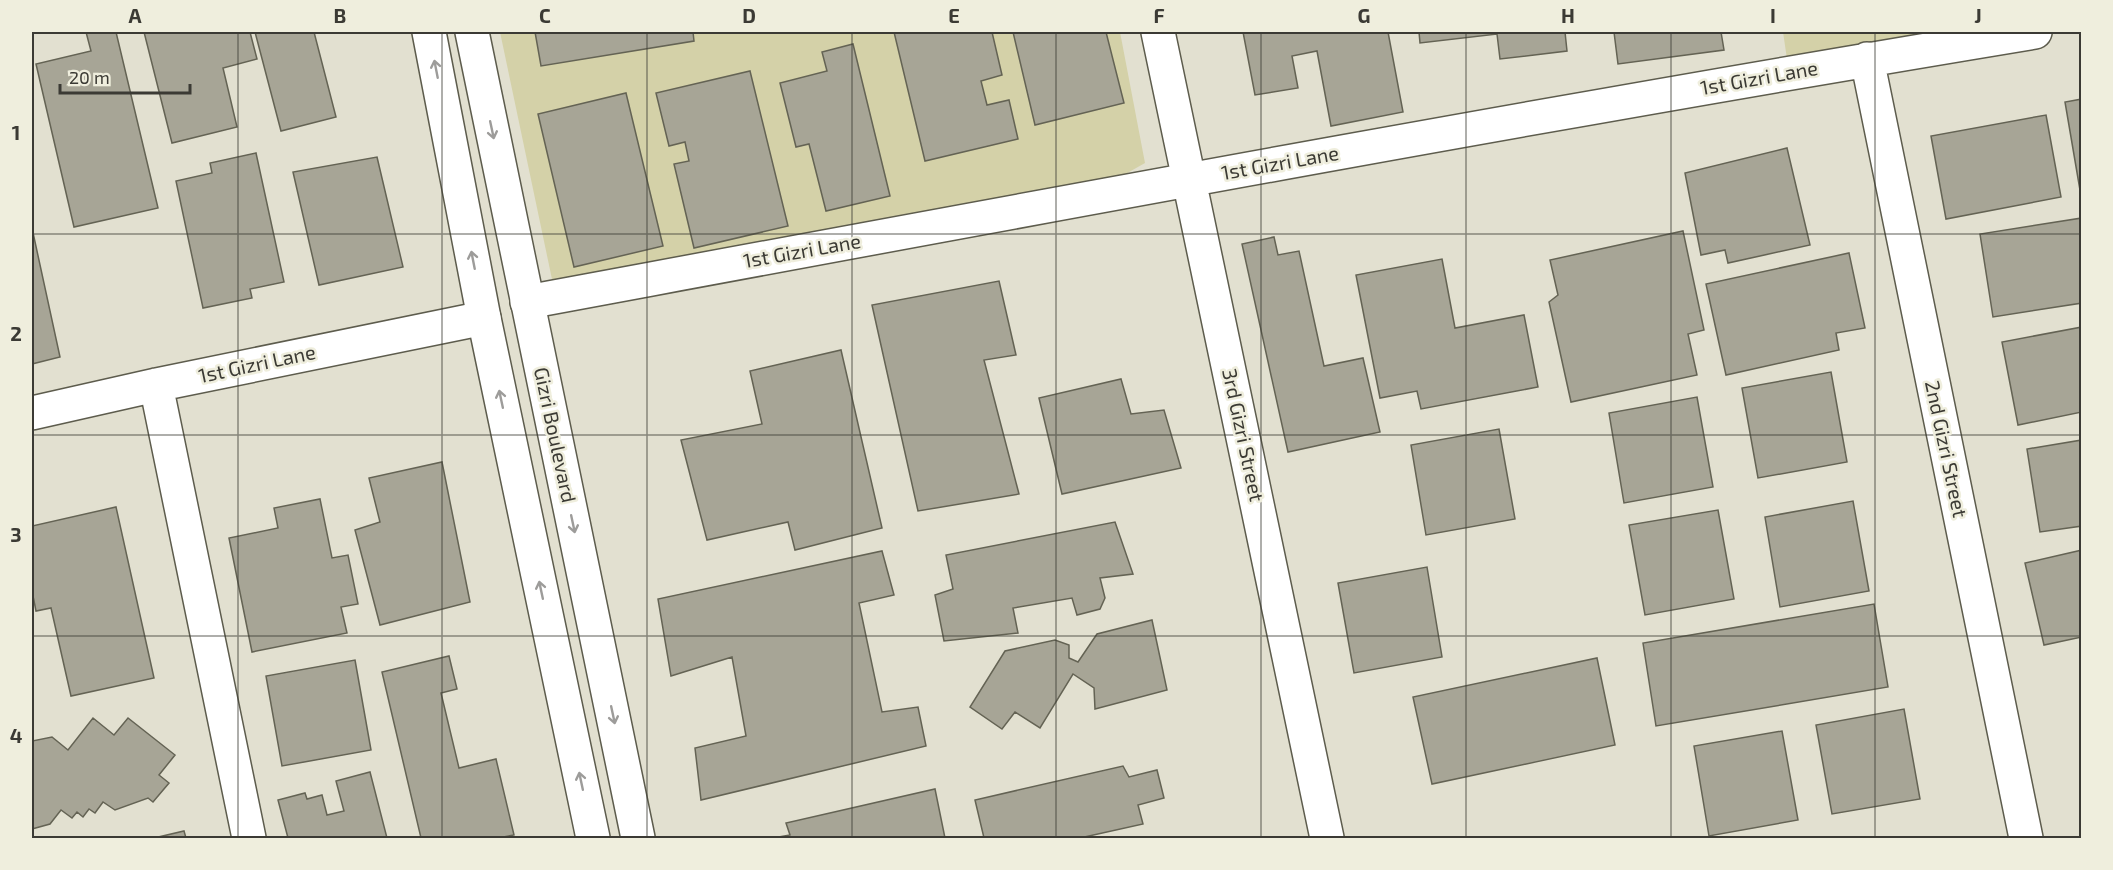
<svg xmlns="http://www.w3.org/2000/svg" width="2113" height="870" font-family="'Exo 2',sans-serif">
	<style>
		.green { fill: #d4d1a8 }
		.building { fill: #a7a596; stroke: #646354; stroke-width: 1.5 }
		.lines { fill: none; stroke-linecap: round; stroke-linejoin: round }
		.minor-casing { stroke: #5d5c4d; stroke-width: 36 }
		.secondary-casing { stroke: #5d5c4d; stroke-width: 36 }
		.minor { stroke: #fff; stroke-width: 33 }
		.secondary { stroke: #fff; stroke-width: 33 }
		.oneway { stroke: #9d9c9a }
		.grid { fill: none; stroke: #3b3a34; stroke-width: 1.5; stroke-opacity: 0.55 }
		.labels { text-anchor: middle; stroke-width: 5; stroke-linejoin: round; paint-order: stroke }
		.street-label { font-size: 20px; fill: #3b3a34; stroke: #efeedd }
		.neatline { fill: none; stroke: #3b3a34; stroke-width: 2 }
		.grid-label { font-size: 20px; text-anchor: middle; font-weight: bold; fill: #3b3a34 }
	</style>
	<rect width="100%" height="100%" fill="#e2e0d0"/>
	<path class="green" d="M 500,32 L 1120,32 L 1145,163 L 1122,176 L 553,284 Z
		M 1783,32 L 1939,32 L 1787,59 Z"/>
	<path class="building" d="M 86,32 L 116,32 L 158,208 L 74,227 L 36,64 L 91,51 Z
		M 144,32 L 250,32 L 257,59 L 223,68 L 237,127 L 172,143 Z
		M 255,32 L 314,32 L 336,117 L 281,131 Z
		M 535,32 L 693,32 L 694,41 L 541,66 Z
		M 894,32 L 992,32 L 1002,75 L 981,81 L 987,105 L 1009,100 L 1018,139 L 925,161 Z
		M 1013,32 L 1106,32 L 1124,103 L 1035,125 Z
		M 1243,32 L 1388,32 L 1403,112 L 1331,126 L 1317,51 L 1292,56 L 1298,88 L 1255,95 Z
		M 1419,32 L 1565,32 L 1567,51 L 1500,59 L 1497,34 L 1420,43 Z
		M 1614,32 L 1721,32 L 1724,50 L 1618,64 Z
		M 853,44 L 890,196 L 826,211 L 809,144 L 796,147 L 780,83 L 827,71 L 822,52 Z
		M 750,71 L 788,226 L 694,248 L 674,164 L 689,161 L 685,142 L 669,146 L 656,93 Z
		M 626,93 L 663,246 L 574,267 L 538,114 Z
		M 2082,99 L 2082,196 L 2081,196 L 2065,102 Z
		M 2046,115 L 2061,197 L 1946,219 L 1931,136 Z
		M 1787,148 L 1810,245 L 1728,263 L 1725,250 L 1701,255 L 1685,173 Z
		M 256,153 L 284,282 L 250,289 L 252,298 L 203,308 L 176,181 L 212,173 L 210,163 Z
		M 377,157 L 403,267 L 319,285 L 293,172 Z
		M 2082,218 L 2082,303 L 1993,317 L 1980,234 Z
		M 32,228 L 60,357 L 32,364 Z
		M 1683,231 L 1704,330 L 1688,334 L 1697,375 L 1571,402 L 1549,302 L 1558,295 L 1550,260 Z
		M 1274,237 L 1278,255 L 1299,251 L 1324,366 L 1363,358 L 1380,432 L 1288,452 L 1242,244 Z
		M 1849,253 L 1865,328 L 1836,333 L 1839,350 L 1726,375 L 1706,284 Z
		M 1442,259 L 1455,328 L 1524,315 L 1538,387 L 1421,409 L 1417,391 L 1380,398 L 1356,275 Z
		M 999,281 L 1016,355 L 984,360 L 1019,494 L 918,511 L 872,305 Z
		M 2082,327 L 2082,412 L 2018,425 L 2002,342 Z
		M 841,350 L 882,528 L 795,550 L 788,522 L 707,540 L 681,440 L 762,424 L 750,371 Z
		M 1831,372 L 1847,462 L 1758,478 L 1742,388 Z
		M 1121,379 L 1131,414 L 1164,410 L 1181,468 L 1062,494 L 1039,398 Z
		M 1697,397 L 1713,487 L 1624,503 L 1609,413 Z
		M 1499,429 L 1515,519 L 1426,535 L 1411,445 Z
		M 2082,440 L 2082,526 L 2040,532 L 2027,449 Z
		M 442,462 L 470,602 L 380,625 L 355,530 L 380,522 L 369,478 Z
		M 320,499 L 332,558 L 348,555 L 358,604 L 341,607 L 347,633 L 252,652 L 229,538 L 278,528 L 274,508 Z
		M 1853,501 L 1869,591 L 1780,607 L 1765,517 Z
		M 116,507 L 154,678 L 71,696 L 51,608 L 36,611 L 32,591 L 32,526 Z
		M 1718,510 L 1734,599 L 1645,615 L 1629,525 Z
		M 1115,522 L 1133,574 L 1100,578 L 1105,598 L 1100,609 L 1077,615 L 1072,598 L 1013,608 L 1018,633 L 944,641 L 935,595 L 953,589 L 946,555 Z
		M 2082,550 L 2082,637 L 2044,645 L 2025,563 Z
		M 882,551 L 894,595 L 859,603 L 882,712 L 918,707 L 926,746 L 701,800 L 695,748 L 746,736 L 732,657 L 671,676 L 658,599 Z
		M 1427,567 L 1442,657 L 1354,673 L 1338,583 Z
		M 1874,604 L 1888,687 L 1656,726 L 1643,643 Z
		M 1152,620 L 1167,690 L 1095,709 L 1094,688 L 1073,674 L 1040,728 L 1015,712 L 1002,729 L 970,707 L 1005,651 L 1055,640 L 1069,645 L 1069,658 L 1078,662 L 1097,634 Z
		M 449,656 L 457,689 L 441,693 L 459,768 L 496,759 L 514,835 L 498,838 L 421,838 L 382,672 Z
		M 1597,658 L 1615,745 L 1432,784 L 1413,697 Z
		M 355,660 L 371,750 L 282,766 L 266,676 Z
		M 1904,709 L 1920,799 L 1832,814 L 1816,725 Z
		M 93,718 L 114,735 L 128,718 L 175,755 L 159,775 L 169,783 L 153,802 L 148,798 L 115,810 L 103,802 L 95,813 L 89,809 L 83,817 L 77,812 L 72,818 L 61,810 L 50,824 L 32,829 L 32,741 L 52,737 L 68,750 Z
		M 1782,731 L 1798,820 L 1709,836 L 1694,746 Z
		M 1123,766 L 1129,777 L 1157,770 L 1164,798 L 1138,805 L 1143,824 L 1080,838 L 984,838 L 975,800 Z
		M 370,772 L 387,838 L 288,838 L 278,800 L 305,793 L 307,799 L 322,795 L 327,815 L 344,811 L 336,781 Z
		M 935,789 L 945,838 L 773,838 L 790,835 L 786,823 Z
		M 184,831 L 186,838 L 154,838 Z"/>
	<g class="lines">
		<g class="minor-casing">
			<path id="minor" d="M 1158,32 L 1327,838
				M 1867,59 L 2026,838
				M 527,302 C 1029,209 1531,115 2035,32
				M 156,385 L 249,838
				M 32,413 L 156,385 L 484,318"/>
		</g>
		<g class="secondary-casing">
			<path id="secondary" d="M 429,32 L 484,318 L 593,838
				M 472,32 L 638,838"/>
		</g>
		<use href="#minor" class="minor"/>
		<use href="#secondary" class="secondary"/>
	</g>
	<defs><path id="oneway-shaft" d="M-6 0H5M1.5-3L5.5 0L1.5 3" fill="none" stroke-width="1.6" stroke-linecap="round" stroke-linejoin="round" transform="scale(1.5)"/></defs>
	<g class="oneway">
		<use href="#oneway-shaft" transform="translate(436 69) rotate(-101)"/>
		<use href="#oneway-shaft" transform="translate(492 130) rotate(78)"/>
		<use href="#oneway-shaft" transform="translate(473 260) rotate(-101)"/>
		<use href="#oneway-shaft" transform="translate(501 399) rotate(-102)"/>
		<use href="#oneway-shaft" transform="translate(573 524) rotate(78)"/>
		<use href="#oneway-shaft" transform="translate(541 590) rotate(-102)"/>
		<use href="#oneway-shaft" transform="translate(613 715) rotate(78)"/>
		<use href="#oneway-shaft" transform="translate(581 781) rotate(-102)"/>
	</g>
	<path class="grid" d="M 238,32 L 238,838M 442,32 L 442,838M 647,32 L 647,838M 852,32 L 852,838M 1056,32 L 1056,838M 1261,32 L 1261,838M 1466,32 L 1466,838M 1671,32 L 1671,838M 1875,32 L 1875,838M 32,234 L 2082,234M 32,435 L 2082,435M 32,636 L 2082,636"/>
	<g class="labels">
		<g class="street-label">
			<text transform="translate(1759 78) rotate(-10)" y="7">1st Gizri Lane</text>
			<text transform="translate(1280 163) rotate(-10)" y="7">1st Gizri Lane</text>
			<text transform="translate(802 251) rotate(-10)" y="7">1st Gizri Lane</text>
			<text transform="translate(257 364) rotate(-12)" y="7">1st Gizri Lane</text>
			<text transform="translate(555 435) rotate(78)" y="7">Gizri Boulevard</text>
			<text transform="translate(1243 435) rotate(78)" y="7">3rd Gizri Street</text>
			<text transform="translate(1946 449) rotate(78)" y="7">2nd Gizri Street</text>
		</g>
	</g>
	<rect width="2113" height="870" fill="none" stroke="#efeedd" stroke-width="66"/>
	<path d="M60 84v9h130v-9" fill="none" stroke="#3b3a34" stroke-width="3"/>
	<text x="69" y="84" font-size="18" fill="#3b3a34" stroke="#efeedd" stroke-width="4.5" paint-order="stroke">20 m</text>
	<rect x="33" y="33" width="2047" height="804" class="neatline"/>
	<g class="grid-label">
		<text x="135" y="23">A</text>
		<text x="340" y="23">B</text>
		<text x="545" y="23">C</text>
		<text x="749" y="23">D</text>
		<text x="954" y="23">E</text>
		<text x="1159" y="23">F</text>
		<text x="1364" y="23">G</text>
		<text x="1568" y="23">H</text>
		<text x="1773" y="23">I</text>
		<text x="1978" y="23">J</text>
		<text x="16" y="140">1</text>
		<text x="16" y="341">2</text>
		<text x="16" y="542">3</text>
		<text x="16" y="743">4</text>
	</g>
</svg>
